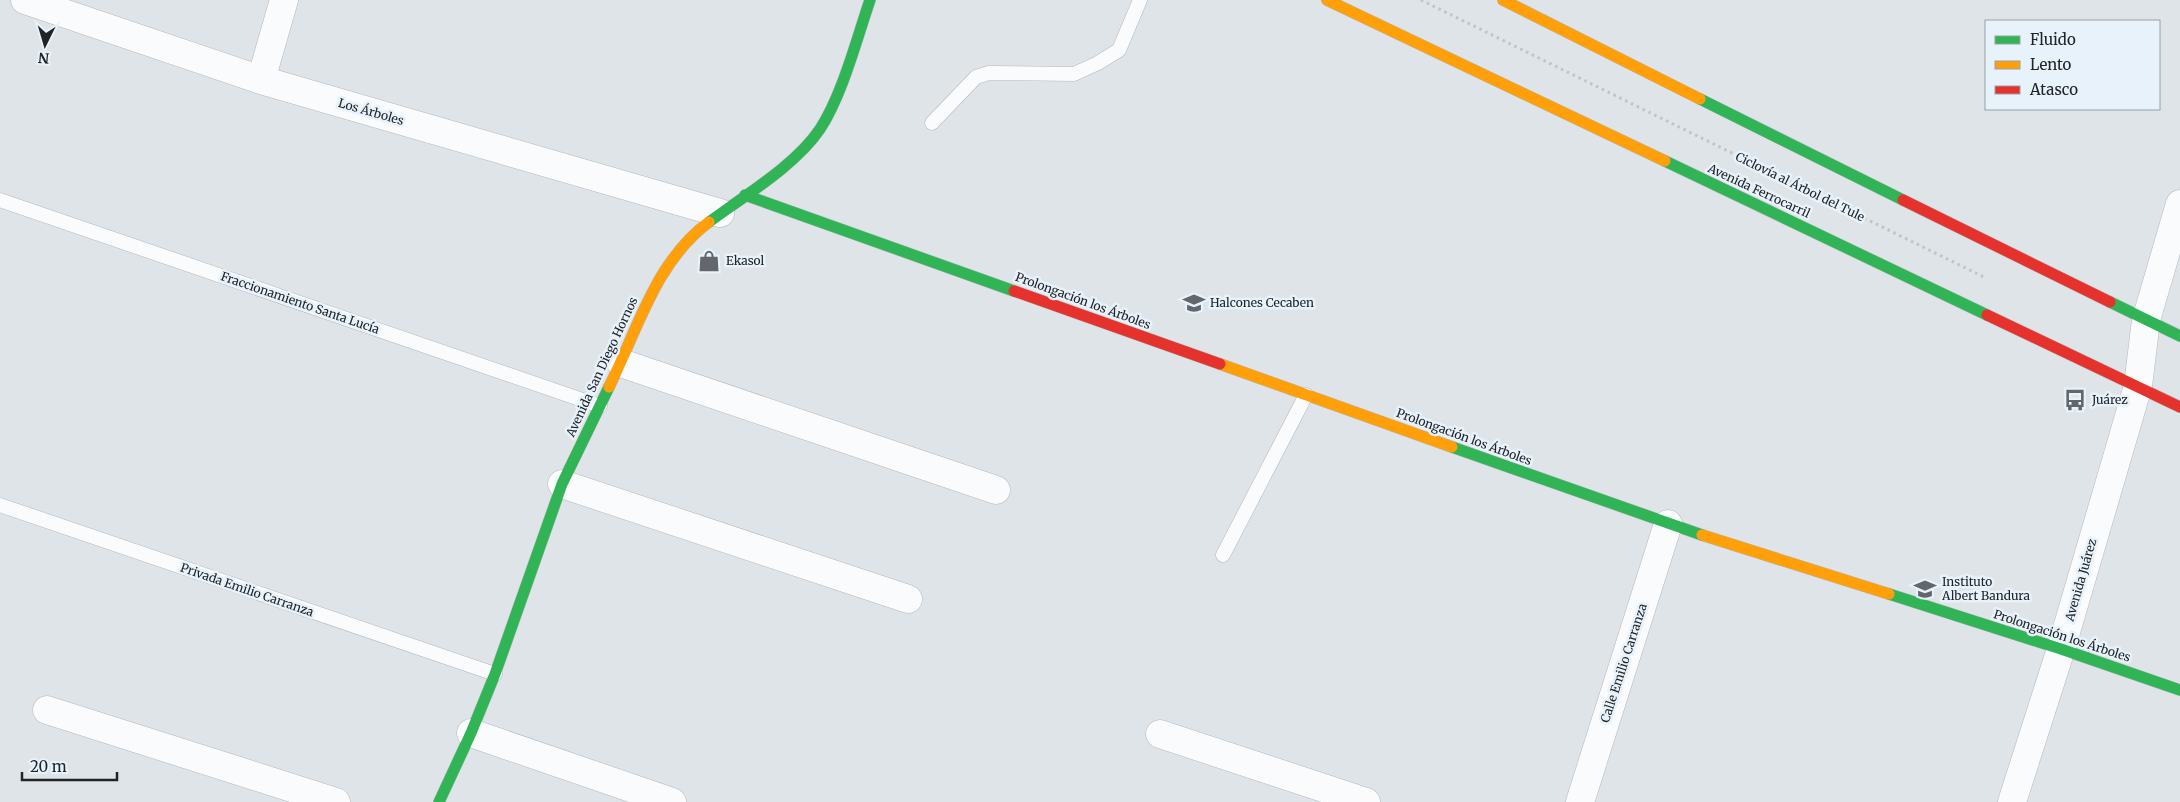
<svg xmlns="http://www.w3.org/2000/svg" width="2180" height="802" font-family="Merriweather,serif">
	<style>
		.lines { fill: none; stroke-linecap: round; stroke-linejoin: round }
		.lane-casing { stroke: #b4b8bb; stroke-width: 15 }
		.street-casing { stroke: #b4b8bb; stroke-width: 29 }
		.fast-casing { stroke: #b4b8bb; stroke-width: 12 }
		.slow-casing { stroke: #b4b8bb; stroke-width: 12 }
		.jam-casing { stroke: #b4b8bb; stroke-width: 12 }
		.path { stroke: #c1c3c4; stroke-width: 3; stroke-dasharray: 2.5 4; stroke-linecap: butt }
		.lane { stroke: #fafbfc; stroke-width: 14 }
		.street { stroke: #fafbfc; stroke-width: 28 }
		.fast { stroke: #30b455; stroke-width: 11 }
		.slow { stroke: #ff9f0a; stroke-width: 11 }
		.jam { stroke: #e5322d; stroke-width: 11 }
		.labels { text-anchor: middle; stroke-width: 5; stroke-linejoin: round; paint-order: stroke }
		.street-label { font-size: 12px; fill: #202427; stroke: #e8f2fb }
		.poi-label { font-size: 12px; fill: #202427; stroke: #e8f2fb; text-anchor: start }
	</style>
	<rect width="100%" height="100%" fill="#dfe4e9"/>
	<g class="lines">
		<g class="lane-casing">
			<path id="lane" d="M 932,123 L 976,77 L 989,73 L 1074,74 L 1098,63 L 1119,50 L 1140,0
				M 0,200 L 600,406
				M 0,505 L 495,674
				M 1223,555 L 1306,395"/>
		</g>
		<g class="street-casing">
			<path id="street" d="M 25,0 L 261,80 L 720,213
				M 261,80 L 284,0
				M 621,363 L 996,490
				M 562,484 L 908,599
				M 47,710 L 336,802
				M 471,733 L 672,802
				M 1160,734 L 1366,802
				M 1580,802 L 1668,524
				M 2012,802 L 2061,649 L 2138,386 L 2146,320 L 2180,204"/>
		</g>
		<g class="fast-casing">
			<path id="fast" d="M 1700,99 L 1903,200
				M 1665,161 L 1987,315
				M 745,195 L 1014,291
				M 709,222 C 744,196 796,165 820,129 C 842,96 857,38 870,0
				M 2110,302 L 2180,336
				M 1452,447 L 1702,535
				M 1889,594 L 2061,649 L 2180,690
				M 439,802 L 471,733 L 495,674 L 562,484 L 609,387"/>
		</g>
		<g class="slow-casing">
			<path id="slow" d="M 1327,0 L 1665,161
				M 1503,0 L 1700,99
				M 1220,364 L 1452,447
				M 609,387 C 638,329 655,262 709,222
				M 1702,535 L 1889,594"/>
		</g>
		<g class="jam-casing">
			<path id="jam" d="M 1903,200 L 2110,302
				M 1014,291 L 1220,364
				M 1987,315 L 2180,407"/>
		</g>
		<path class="path" d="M 1421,0 L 1986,278"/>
		<use href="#lane" class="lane"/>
		<use href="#street" class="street"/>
		<use href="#fast" class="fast"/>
		<use href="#slow" class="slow"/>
		<use href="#jam" class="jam"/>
	</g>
	<defs>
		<g id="shop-bare" transform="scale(1.725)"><path d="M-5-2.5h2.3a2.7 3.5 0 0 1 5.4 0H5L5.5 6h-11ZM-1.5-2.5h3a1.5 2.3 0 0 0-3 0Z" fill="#63676b" stroke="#e8f2fb" stroke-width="2.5" paint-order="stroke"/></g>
		<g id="school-bare" transform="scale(1.725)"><path d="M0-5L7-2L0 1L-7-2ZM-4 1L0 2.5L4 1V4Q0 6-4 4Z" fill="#63676b" stroke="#e8f2fb" stroke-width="2.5" paint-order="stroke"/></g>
		<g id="bus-bare" transform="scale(1.725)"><path d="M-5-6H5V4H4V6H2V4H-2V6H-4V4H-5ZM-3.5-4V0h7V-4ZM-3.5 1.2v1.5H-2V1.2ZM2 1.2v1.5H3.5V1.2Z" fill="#63676b" stroke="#e8f2fb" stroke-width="2.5" paint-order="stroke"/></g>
	</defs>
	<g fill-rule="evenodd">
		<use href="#shop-bare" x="709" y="261"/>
		<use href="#school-bare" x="1194" y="303"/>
		<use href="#bus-bare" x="2075" y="400"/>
		<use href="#school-bare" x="1925" y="589"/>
	</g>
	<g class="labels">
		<g class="street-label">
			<text transform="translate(371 112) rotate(16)" y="4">Los Árboles</text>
			<text transform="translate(1800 187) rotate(26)" y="4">Ciclovía al Árbol del Tule</text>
			<text transform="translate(1759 191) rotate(25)" y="4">Avenida Ferrocarril</text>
			<text transform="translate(1083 301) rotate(20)" y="4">Prolongación los Árboles</text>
			<text transform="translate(300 303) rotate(19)" y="4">Fraccionamiento Santa Lucía</text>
			<text transform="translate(602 367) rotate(-65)" y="4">Avenida San Diego Hornos</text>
			<text transform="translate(1464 437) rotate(20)" y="4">Prolongación los Árboles</text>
			<text transform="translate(2081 580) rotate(-74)" y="4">Avenida Juárez</text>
			<text transform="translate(247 590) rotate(19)" y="4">Privada Emilio Carranza</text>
			<text transform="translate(2062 636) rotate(18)" y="4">Prolongación los Árboles</text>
			<text transform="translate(1624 663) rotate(-72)" y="4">Calle Emilio Carranza</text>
		</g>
		<g class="poi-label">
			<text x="726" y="265">Ekasol</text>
			<text x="1210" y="307">Halcones Cecaben</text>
			<text x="2092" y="404">Juárez</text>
			<text x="1942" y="586">Instituto<tspan x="1942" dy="14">Albert Bandura</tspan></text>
		</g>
	</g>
	<rect x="1985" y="20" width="175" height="90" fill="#e8f2fb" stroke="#98a0a6"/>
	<rect x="1995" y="36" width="25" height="8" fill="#30b455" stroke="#98a0a6"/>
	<text x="2030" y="45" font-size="15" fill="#202427">Fluido</text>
	<rect x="1995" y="61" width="25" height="8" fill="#ff9f0a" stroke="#98a0a6"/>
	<text x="2030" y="70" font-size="15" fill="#202427">Lento</text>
	<rect x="1995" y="86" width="25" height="8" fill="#e5322d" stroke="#98a0a6"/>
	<text x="2030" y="95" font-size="15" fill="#202427">Atasco</text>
	<g transform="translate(45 45) rotate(185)" stroke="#e8f2fb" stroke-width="4" paint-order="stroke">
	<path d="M0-4L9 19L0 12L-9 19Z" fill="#202427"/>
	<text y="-8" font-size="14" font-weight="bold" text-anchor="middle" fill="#202427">N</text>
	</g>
	<path d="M22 772v8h95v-8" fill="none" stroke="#202427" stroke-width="2.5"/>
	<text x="30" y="772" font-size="15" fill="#202427" stroke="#e8f2fb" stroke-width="4" paint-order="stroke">20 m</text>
</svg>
